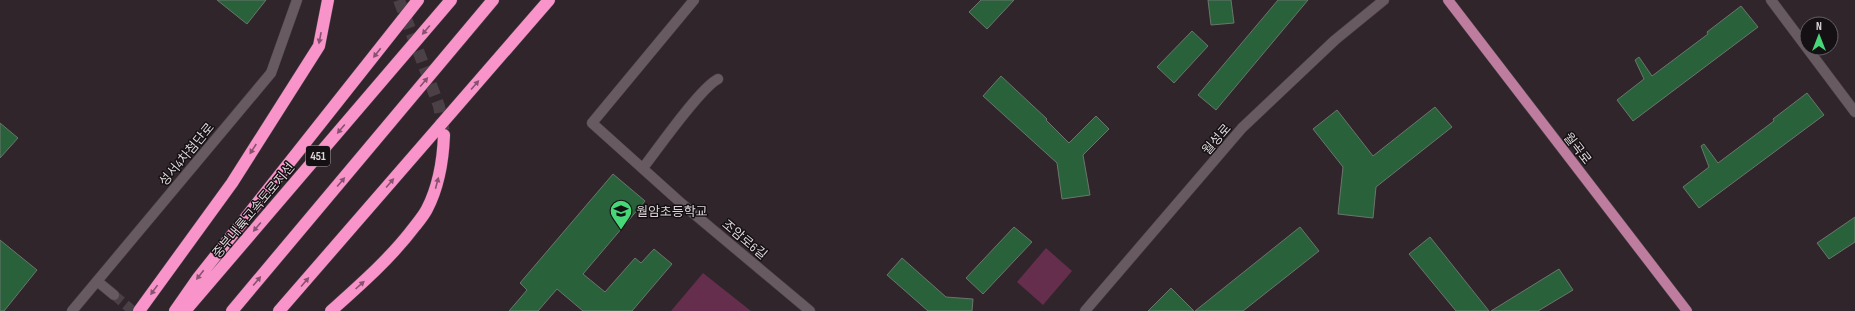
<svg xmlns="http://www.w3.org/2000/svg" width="1855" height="311" font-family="'Sofia Sans Condensed','Noto Sans KR',sans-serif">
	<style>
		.green { fill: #642e4c }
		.building { fill: #29623a; stroke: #6b756d }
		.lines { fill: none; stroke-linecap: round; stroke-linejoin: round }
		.minor-tunnel { stroke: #4a4045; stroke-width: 10; stroke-dasharray: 10 5; stroke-linecap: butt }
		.highway-tunnel { stroke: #4a4045; stroke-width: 12; stroke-dasharray: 12 6; stroke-linecap: butt }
		.minor-casing { stroke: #4b4246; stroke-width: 11 }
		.major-casing { stroke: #4b4246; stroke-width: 11 }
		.highway-casing { stroke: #4b4246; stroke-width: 13 }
		.minor { stroke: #675a60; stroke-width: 10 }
		.major { stroke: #be7d9f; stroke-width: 10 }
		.highway { stroke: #f894c9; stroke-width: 12 }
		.oneway { fill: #86526e }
		.labels { text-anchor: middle; stroke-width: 3; stroke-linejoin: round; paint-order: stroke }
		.shield { fill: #151013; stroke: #a19b9e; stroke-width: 1 }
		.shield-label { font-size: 12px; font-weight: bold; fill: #ddd6d9 }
		.street-label { font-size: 13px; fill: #ddd6d9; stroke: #151013 }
		.poi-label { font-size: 13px; fill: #ddd6d9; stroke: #151013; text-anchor: start }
	</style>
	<rect width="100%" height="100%" fill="#30252b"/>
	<path class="green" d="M 1046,248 L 1072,271 L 1043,305 L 1017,282 Z
		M 703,273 L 751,311 L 671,311 Z"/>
	<path class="building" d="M 217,0 L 266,0 L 247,24 Z
		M 981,0 L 1014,0 L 987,29 L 969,12 Z
		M 1208,0 L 1231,0 L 1234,23 L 1211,25 Z
		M 1278,0 L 1308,0 L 1216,110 L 1198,95 Z
		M 1741,6 L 1758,27 L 1633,121 L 1617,100 L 1644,79 L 1635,60 L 1639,57 L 1652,76 L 1708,34 L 1707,32 Z
		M 1192,31 L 1208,46 L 1174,83 L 1157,67 Z
		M 1001,76 L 1047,119 L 1046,120 L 1069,143 L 1096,116 L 1109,129 L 1083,155 L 1090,195 L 1062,199 L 1057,163 L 983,96 Z
		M 1807,93 L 1824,115 L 1699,208 L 1683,187 L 1709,167 L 1701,146 L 1704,144 L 1718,163 L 1774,121 L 1773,119 Z
		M 1435,107 L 1452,127 L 1376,187 L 1373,218 L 1338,214 L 1343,167 L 1313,129 L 1337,110 L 1373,156 Z
		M 0,123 L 18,138 L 0,158 Z
		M 613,174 L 645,201 L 583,274 L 605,292 L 635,258 L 641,263 L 654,249 L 672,264 L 632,311 L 583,311 L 557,289 L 538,311 L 509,311 L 527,290 L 520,283 Z
		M 1855,217 L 1855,242 L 1829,259 L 1817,243 Z
		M 1014,227 L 1032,242 L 983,294 L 966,278 Z
		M 1300,227 L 1319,251 L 1243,311 L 1195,311 Z
		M 1430,237 L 1489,311 L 1456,311 L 1409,254 Z
		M 0,240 L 37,270 L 4,311 L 0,311 Z
		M 902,258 L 946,297 L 973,299 L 972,311 L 928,311 L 887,275 Z
		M 1559,269 L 1573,290 L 1538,311 L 1491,311 Z
		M 1171,288 L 1194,311 L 1148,311 Z"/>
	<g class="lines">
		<path class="minor-tunnel" d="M 114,295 L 133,311"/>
		<path class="highway-tunnel" d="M 399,0 L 439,106 L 444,132"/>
		<g class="minor-casing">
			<path id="minor" d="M 694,0 L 592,123 L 681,203 L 810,311
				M 1771,0 L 1855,112
				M 643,168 C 657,150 700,88 718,79
				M 97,281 L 114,295
				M 72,311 L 271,73 L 297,0
				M 1085,311 L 1242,128 L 1335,40 L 1384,0"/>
		</g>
		<g class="major-casing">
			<path id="major" d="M 1448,0 L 1687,311"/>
		</g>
		<g class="highway-casing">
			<path id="highway" d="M 139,311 L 232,183 L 319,46 L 328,0
				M 175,311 L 198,278 L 418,0
				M 185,311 L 451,0
				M 232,311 L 493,0
				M 279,311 L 549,0
				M 331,311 C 360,285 391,258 415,226 C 419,221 424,215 427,209 C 439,186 443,161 444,135"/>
		</g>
		<use href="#minor" class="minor"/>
		<use href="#major" class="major"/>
		<use href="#highway" class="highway"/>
	</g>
	<defs><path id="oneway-solid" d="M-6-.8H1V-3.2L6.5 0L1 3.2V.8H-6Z"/></defs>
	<g class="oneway">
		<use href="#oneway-solid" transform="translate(426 30) rotate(130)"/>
		<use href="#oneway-solid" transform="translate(320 38) rotate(101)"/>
		<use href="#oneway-solid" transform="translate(377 53) rotate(128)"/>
		<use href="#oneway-solid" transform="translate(424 82) rotate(-50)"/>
		<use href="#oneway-solid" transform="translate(475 85) rotate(-49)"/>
		<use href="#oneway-solid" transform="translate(341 129) rotate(130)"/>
		<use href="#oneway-solid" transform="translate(253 149) rotate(123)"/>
		<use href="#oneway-solid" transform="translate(341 182) rotate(-50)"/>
		<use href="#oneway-solid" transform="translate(390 183) rotate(-49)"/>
		<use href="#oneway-solid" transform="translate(437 183) rotate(-75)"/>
		<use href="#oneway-solid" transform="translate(257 227) rotate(130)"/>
		<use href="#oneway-solid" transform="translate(200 275) rotate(128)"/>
		<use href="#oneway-solid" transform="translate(257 281) rotate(-50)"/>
		<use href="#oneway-solid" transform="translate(305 282) rotate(-49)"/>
		<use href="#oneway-solid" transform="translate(360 285) rotate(-42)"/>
		<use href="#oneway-solid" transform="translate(154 290) rotate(126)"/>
	</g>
	<defs>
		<g id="school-pin" transform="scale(1.15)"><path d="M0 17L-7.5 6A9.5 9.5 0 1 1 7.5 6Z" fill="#47d779" stroke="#151013"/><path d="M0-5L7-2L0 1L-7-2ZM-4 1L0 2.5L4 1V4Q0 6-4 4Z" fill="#111"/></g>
	</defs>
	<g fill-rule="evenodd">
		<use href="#school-pin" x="621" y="211"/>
	</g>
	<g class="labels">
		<rect class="shield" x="306" y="146" width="24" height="20" rx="3"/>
		<g class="shield-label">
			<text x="318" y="160">451</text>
		</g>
		<g class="street-label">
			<text transform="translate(1216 139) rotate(-49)" y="5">월성로</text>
			<text transform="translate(1578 148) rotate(52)" y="5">월곡로</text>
			<text transform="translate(186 154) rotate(-50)" y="5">성서4차첨단로</text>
			<text transform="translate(253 210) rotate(-50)" y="5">중부내륙고속도로지선</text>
			<text transform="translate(745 239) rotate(40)" y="5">조암로6길</text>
		</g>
		<g class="poi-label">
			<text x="636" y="216">월암초등학교</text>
		</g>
	</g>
	<g transform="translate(1819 36)"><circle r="19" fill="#151013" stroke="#655f62"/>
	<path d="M0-3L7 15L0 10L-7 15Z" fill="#47d779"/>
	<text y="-6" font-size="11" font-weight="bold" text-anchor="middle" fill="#ddd6d9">N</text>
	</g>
</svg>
